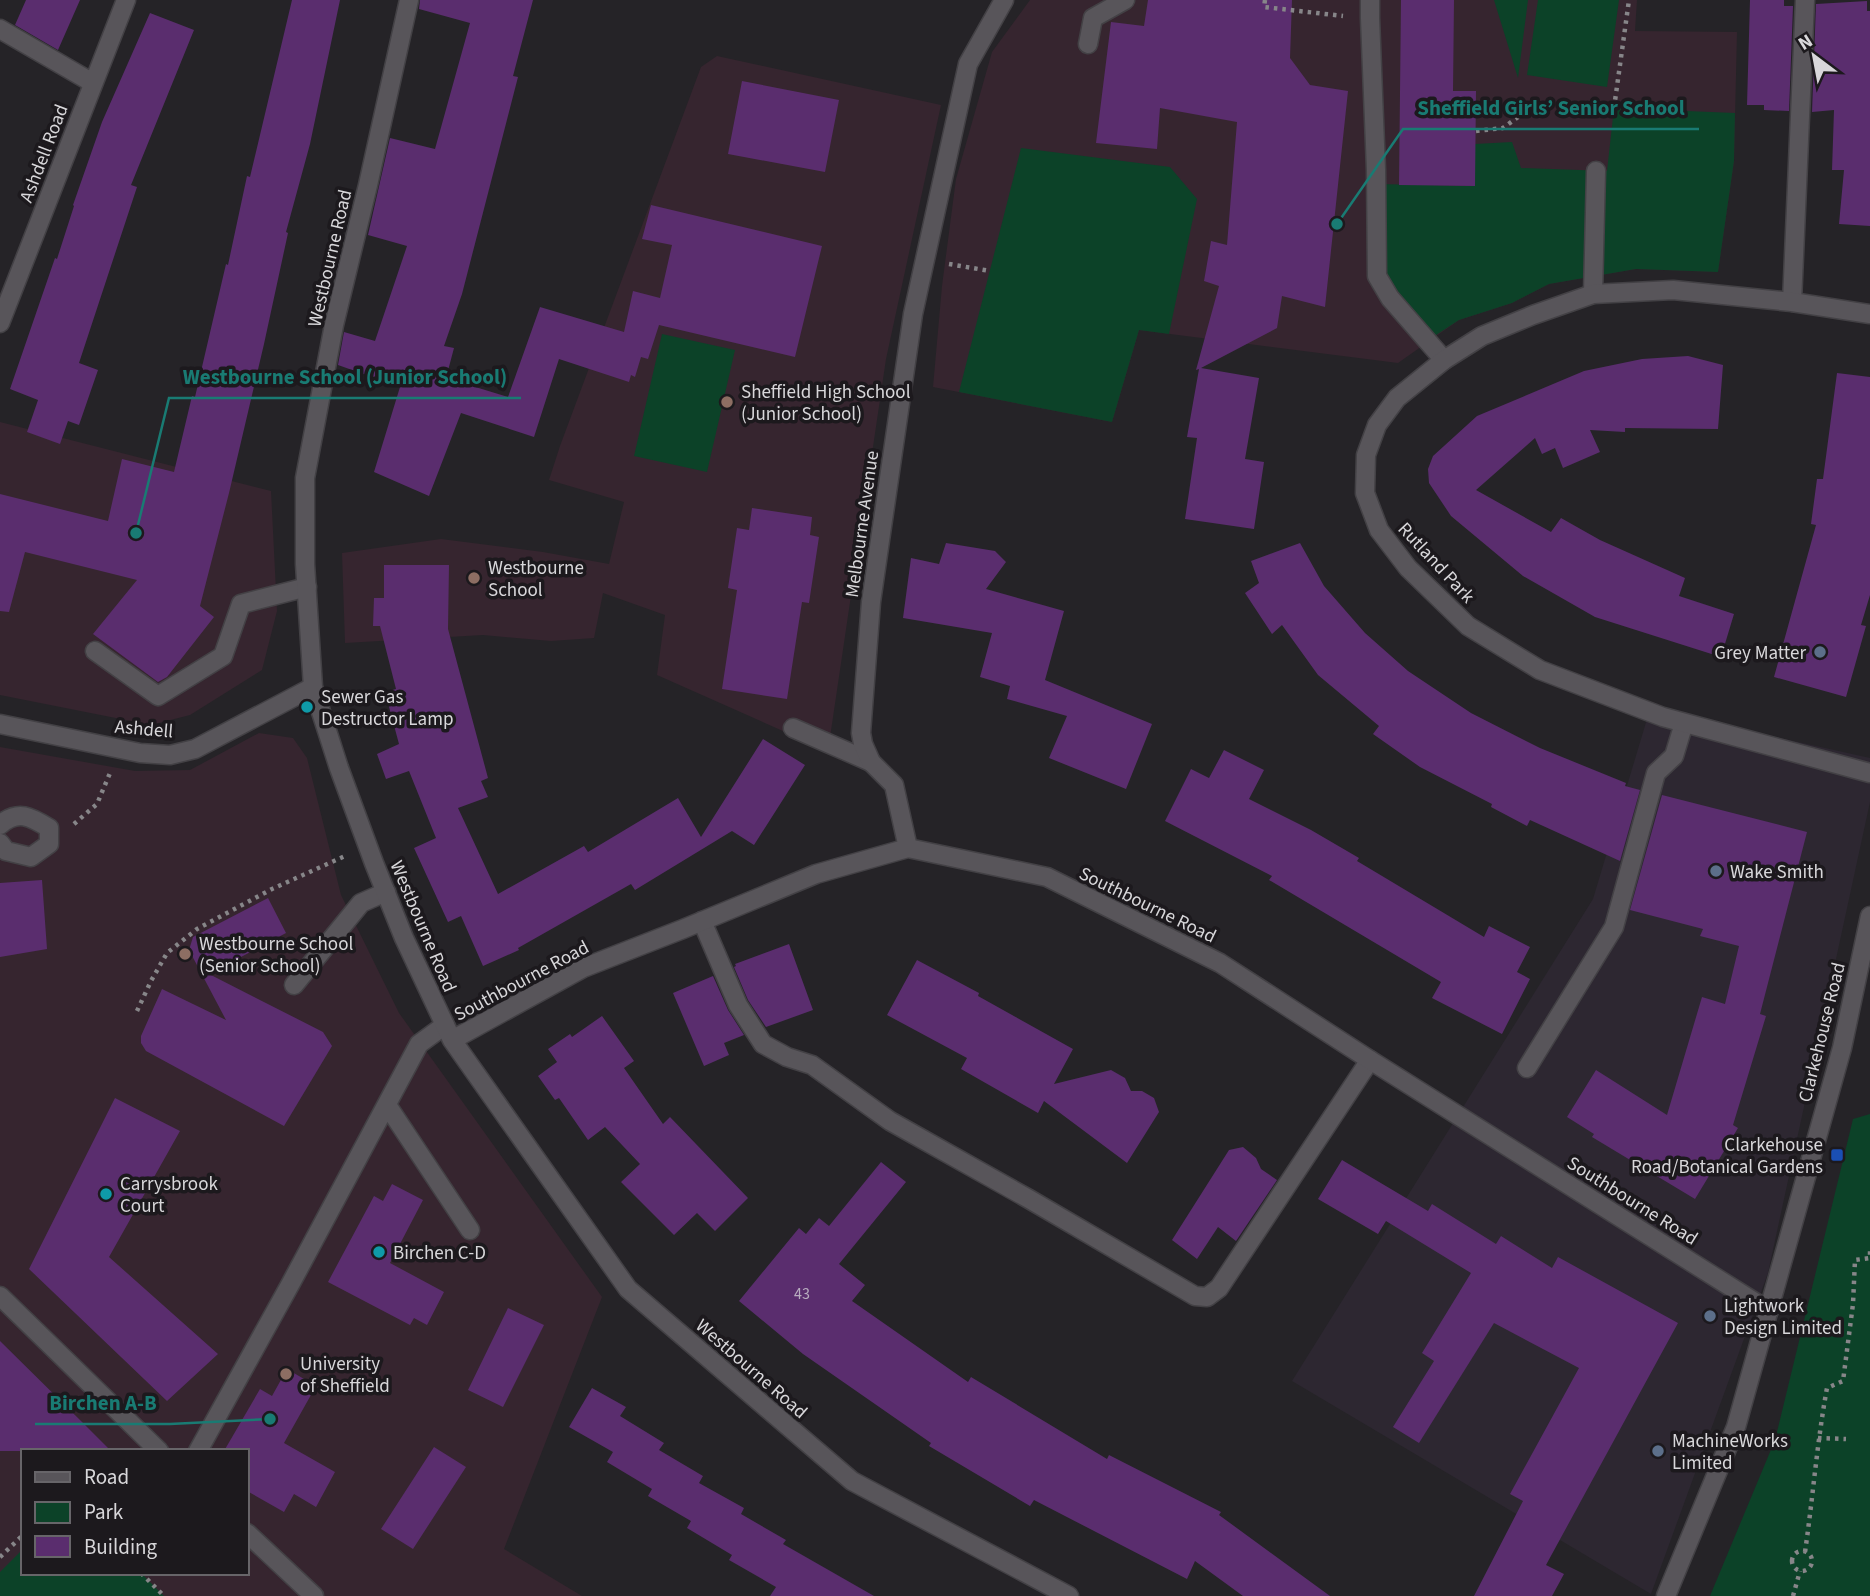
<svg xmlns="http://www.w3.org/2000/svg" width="1870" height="1596" font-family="'Source Sans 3',sans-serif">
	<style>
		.built { fill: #2d2731 }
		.education { fill: #36252f; fill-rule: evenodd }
		.green { fill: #0c4228 }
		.building { fill: #5a2d6e }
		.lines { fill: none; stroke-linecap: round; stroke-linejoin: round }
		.service-casing { stroke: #434145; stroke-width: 21 }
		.minor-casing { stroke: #434145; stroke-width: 21 }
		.secondary-casing { stroke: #434145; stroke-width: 21 }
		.path { stroke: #878689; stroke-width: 4.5; stroke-dasharray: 3.5 5; stroke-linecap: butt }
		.service { stroke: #58555a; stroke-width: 18 }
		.minor { stroke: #58555a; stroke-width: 18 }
		.secondary { stroke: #58555a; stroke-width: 18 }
		.education-dot { fill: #8d6e63; stroke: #1c191d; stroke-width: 2.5 }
		.service-dot { fill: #5c6f8a; stroke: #1c191d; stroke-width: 2.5 }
		.culture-dot { fill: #0f9aa8; stroke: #1c191d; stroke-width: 2.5 }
		.transit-dot { fill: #1a4fb4; stroke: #1c191d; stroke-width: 2.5 }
		.labels { text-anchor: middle; stroke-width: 7; stroke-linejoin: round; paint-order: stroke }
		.number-label { font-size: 16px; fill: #b8acbf }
		.street-label { font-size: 19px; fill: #d8d7da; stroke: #1c191d }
		.poi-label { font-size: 19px; fill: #d8d7da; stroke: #1c191d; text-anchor: start }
		.leader { fill: none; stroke: #197b73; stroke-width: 2.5 }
		.callout-dot { fill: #197b73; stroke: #1c191d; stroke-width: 2.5 }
		.callout-label { font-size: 21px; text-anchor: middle; font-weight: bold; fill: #197b73; stroke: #1c191d; stroke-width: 7; stroke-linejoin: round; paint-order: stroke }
	</style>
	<rect width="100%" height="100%" fill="#252327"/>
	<path class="built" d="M 1650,709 L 1870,758 L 1870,802 L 1768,1273 L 1651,1594 L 1292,1381 L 1593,899 Z"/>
	<path class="education" d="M 1030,0 L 1637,0 L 1635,31 L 1737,32 L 1734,161 L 1718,272 L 1636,269 L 1549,284 L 1512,303 L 1459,320 L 1398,363 L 1139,330 L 1112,422 L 933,387 L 942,286 L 956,179 L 992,52 Z
		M 717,56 L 941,105 L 886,359 L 828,751 L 657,675 L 665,615 L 603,593 L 594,638 L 551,641 L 483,635 L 345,643 L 342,553 L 441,539 L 543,552 L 609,564 L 624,502 L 549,480 L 560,446 L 701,67 Z
		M 0,422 L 271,491 L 277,611 L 262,670 L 190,715 L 151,725 L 0,695 Z
		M 259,733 L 293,738 L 307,758 L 341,895 L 399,1013 L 602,1297 L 504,1549 L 582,1596 L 0,1596 L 0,747 L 135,771 L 190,770 ZM 23,1451 L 247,1451 L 247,1573 L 23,1573 Z"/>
	<path class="green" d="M 1494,0 L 1528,0 L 1518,78 Z
		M 1538,0 L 1619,0 L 1607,87 L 1527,75 Z
		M 1614,108 L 1735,113 L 1734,161 L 1718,272 L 1636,269 L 1549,284 L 1512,303 L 1459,320 L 1427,341 L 1377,276 L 1376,184 L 1474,186 L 1475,144 L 1512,142 L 1521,168 L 1607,171 Z
		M 1021,148 L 1170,167 L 1197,199 L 1169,334 L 1139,330 L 1112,422 L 959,392 Z
		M 662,334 L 735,350 L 707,472 L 634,456 Z
		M 1870,1114 L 1870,1596 L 1710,1596 L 1775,1440 L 1853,1119 Z
		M 23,1549 L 23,1573 L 141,1573 L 164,1596 L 0,1596 L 0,1572 Z"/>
	<path class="building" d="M 26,0 L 80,0 L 58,50 L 15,25 Z
		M 292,0 L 340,0 L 310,144 L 286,232 L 288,233 L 264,344 L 229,493 L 200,606 L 214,617 L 167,677 L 158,682 L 93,634 L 137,580 L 25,552 L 9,612 L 0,611 L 0,494 L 108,521 L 122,459 L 174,472 L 192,396 L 195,397 L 226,264 L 228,265 L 247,176 L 250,177 Z
		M 420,0 L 533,0 L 513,76 L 518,77 L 462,294 L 444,346 L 454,348 L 446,378 L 508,397 L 540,307 L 624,332 L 633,291 L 660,298 L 672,245 L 642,239 L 651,205 L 822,246 L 795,357 L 659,325 L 648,359 L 641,357 L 635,377 L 631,375 L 629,382 L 559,359 L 534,437 L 461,413 L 429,496 L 374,472 L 400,387 L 338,365 L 344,332 L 375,341 L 407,246 L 368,235 L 390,138 L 435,149 L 470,23 L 419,9 Z
		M 1148,0 L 1292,0 L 1290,58 L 1310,85 L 1348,91 L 1325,307 L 1282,296 L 1277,328 L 1201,368 L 1259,378 L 1245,459 L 1264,462 L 1254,529 L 1185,519 L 1197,438 L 1187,437 L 1199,369 L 1196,370 L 1219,286 L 1204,281 L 1211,241 L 1227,245 L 1237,122 L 1160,108 L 1157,149 L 1096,143 L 1111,22 L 1144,26 Z
		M 1401,0 L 1454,0 L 1453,91 L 1476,91 L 1475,186 L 1399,185 Z
		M 1750,0 L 1784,0 L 1784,6 L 1793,6 L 1789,111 L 1764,110 L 1764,105 L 1747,105 Z
		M 1867,1 L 1867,11 L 1870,11 L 1870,226 L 1839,224 L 1844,170 L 1832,170 L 1834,110 L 1812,112 L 1816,4 Z
		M 150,13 L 194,30 L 131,185 L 137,187 L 79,363 L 98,370 L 79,425 L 68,421 L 60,444 L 27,432 L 38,400 L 10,389 L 55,258 L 57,259 L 74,206 L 73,205 L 102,122 Z
		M 742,81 L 839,100 L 825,172 L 728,154 Z
		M 1688,356 L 1723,365 L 1718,429 L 1625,428 L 1625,432 L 1590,430 L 1600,452 L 1563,468 L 1555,448 L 1542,454 L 1535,438 L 1476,490 L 1551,532 L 1561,518 L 1600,540 L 1685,578 L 1679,596 L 1734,614 L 1721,657 L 1595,617 L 1523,576 L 1451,516 L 1429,483 L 1428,469 L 1433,456 L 1477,416 L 1584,371 L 1642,359 Z
		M 1837,373 L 1870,377 L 1870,595 L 1861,625 L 1866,626 L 1846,697 L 1774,677 L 1816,525 L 1811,524 L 1817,479 L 1823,479 Z
		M 752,508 L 812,517 L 810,535 L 819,537 L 809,603 L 802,602 L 787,699 L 722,689 L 737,590 L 728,588 L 737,528 L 749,530 Z
		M 946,543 L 995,551 L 1006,562 L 986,589 L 1064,611 L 1045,680 L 1152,724 L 1126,789 L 1049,758 L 1067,716 L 1007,699 L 1010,686 L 980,677 L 992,633 L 903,618 L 911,558 L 939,564 Z
		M 1300,543 L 1324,586 L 1365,633 L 1408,671 L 1471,713 L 1540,748 L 1626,783 L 1625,786 L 1640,790 L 1620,861 L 1530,820 L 1527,826 L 1491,807 L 1492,804 L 1420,767 L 1373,734 L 1379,726 L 1318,675 L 1282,625 L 1272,634 L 1245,593 L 1259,583 L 1251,561 Z
		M 384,565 L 449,565 L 448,629 L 488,778 L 481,781 L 488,797 L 458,808 L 498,894 L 584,846 L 588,852 L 678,798 L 701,837 L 763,739 L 805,765 L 754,845 L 732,831 L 635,890 L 631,884 L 518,948 L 519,950 L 483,966 L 461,916 L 448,922 L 414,848 L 436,838 L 409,771 L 386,779 L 377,754 L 399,744 L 385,692 L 396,689 L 380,626 L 373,626 L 374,598 L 384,598 Z
		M 1224,750 L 1264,770 L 1249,799 L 1311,830 L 1359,858 L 1357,861 L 1484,937 L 1489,926 L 1530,947 L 1517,972 L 1530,979 L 1502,1034 L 1432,998 L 1441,982 L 1269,880 L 1272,876 L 1165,821 L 1191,769 L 1209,778 Z
		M 1662,795 L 1807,832 L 1760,1014 L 1766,1016 L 1733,1125 L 1738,1128 L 1695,1199 L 1592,1137 L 1594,1134 L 1567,1117 L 1596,1070 L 1667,1115 L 1702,997 L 1725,1004 L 1739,946 L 1700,936 L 1703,929 L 1630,910 Z
		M 42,880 L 47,949 L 0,957 L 0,883 Z
		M 268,898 L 286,933 L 209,974 L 323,1032 L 332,1046 L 284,1126 L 146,1051 L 141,1043 L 141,1036 L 162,989 L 226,1020 L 189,950 L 193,937 Z
		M 789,944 L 813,1010 L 766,1027 L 748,1000 L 734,967 L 736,966 L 735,964 Z
		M 917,960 L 979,993 L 978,996 L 1073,1049 L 1054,1084 L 1111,1070 L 1125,1078 L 1131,1091 L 1142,1091 L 1154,1098 L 1159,1112 L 1127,1163 L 1044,1101 L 1038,1113 L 961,1069 L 967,1058 L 887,1015 Z
		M 713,976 L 728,1010 L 744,1035 L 724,1043 L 729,1055 L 704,1066 L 673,993 Z
		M 602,1016 L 634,1061 L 624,1068 L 663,1124 L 670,1117 L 748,1198 L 715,1231 L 697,1213 L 674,1235 L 621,1182 L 640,1164 L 605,1127 L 588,1140 L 559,1098 L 555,1100 L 538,1076 L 557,1062 L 548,1049 L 570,1034 L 572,1037 Z
		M 115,1098 L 180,1131 L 109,1257 L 218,1354 L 167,1401 L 29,1269 Z
		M 1243,1147 L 1256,1158 L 1261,1169 L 1277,1180 L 1236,1241 L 1218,1227 L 1197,1259 L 1172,1240 L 1229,1150 Z
		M 1342,1160 L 1428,1211 L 1432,1204 L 1496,1244 L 1501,1236 L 1552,1268 L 1558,1257 L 1678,1323 L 1546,1565 L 1564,1574 L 1552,1596 L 1474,1596 L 1523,1501 L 1510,1494 L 1579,1368 L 1494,1323 L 1419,1443 L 1393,1427 L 1434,1361 L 1422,1353 L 1471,1273 L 1386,1221 L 1378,1234 L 1318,1199 Z
		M 881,1162 L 906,1182 L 839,1264 L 865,1285 L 852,1301 L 968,1382 L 971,1377 L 1107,1459 L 1109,1455 L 1221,1512 L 1219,1515 L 1330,1596 L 1243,1596 L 1195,1561 L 1187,1579 L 1034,1500 L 1030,1506 L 929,1446 L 931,1443 L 803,1354 L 739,1301 L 799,1228 L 806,1234 L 819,1218 L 829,1226 Z
		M 392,1184 L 423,1200 L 390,1263 L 444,1292 L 427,1325 L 414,1318 L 410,1325 L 328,1282 L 374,1196 L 383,1201 Z
		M 508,1308 L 544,1325 L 503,1407 L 468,1390 Z
		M 0,1341 L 80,1420 L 111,1451 L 0,1451 Z
		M 287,1369 L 316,1386 L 284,1443 L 335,1472 L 316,1507 L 294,1494 L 284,1512 L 247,1491 L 247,1451 L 224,1451 L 260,1389 L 272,1396 Z
		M 592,1388 L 626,1407 L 620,1416 L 664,1443 L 659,1450 L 703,1476 L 699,1483 L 744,1508 L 741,1514 L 786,1540 L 783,1544 L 874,1596 L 770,1596 L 776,1587 L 729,1560 L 732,1555 L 687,1528 L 691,1521 L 648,1496 L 652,1489 L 607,1462 L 613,1452 L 569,1427 Z
		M 434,1447 L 466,1467 L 413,1549 L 381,1529 Z"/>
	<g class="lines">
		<g class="service-casing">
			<path id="service" d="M 1370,0 L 1370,18 L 1376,170 L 1377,276 L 1390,298 L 1444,360
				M 1088,44 L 1093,18 L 1125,0
				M 1593,294 L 1596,171
				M 1792,302 L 1805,0
				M 95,651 L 158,696 L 223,656 L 241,604 L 307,587
				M 793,728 L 871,762
				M 0,825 C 18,809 31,817 49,828 L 49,844 L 31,857 L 6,851 L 0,843
				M 702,921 L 738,1005 L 763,1044 L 787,1057 L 812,1065 L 890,1121 L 1029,1199 L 1195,1296 L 1207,1297 L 1219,1288 L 1370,1060
				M 294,985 L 361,903 L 386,892
				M 1527,1068 L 1614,927 L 1656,773 L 1674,756 L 1684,723
				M 387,1105 L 470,1230
				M 0,1296 L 159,1451
				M 198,1451 L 291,1283 L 419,1044 L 445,1025
				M 247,1533 L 314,1596"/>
		</g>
		<g class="minor-casing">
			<path id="minor" d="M 409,0 L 368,185 L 334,325 L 305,478 L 305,564 L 313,687 L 339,768 L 374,863 L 404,938 L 452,1040 L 628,1289 L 852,1481 L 1069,1596
				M 0,29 L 93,83
				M 1870,314 L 1792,302 L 1673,290 L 1593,294 L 1533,315 L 1482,336 L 1444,360 L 1397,398 L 1377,425 L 1366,455 L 1365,493 L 1379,530 L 1408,568 L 1468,626 L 1540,670 L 1663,717 L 1870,773
				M 0,323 L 126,0
				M 0,724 L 140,753 L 170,755 L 195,749 L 313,687
				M 908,848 L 894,785 L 871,762 L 863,744 L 861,733 L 871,602 L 913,314 L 968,64 L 1004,0
				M 452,1040 L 583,968 L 683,929 L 816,874 L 908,848 L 1047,877 L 1220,963 L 1370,1060 L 1769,1311"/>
		</g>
		<g class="secondary-casing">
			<path id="secondary" d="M 1666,1596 L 1736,1427 L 1842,1048 L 1870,916"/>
		</g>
		<path class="path" d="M 1265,0 L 1264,7 L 1343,16
			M 1614,108 L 1629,0
			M 1476,131 L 1503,128 L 1522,114
			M 949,264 L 990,271
			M 74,824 L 97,804 L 110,773
			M 137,1011 L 151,981 L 167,953 L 197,929 L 272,889 L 345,856
			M 1818,1438 L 1846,1439
			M1792 1561a10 10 0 1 1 20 0a10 10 0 1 1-20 0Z
			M 1805,1552 C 1813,1497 1817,1442 1827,1388 L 1843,1381 L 1853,1304 L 1855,1260 L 1870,1258 L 1870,1251
			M 0,1557 L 23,1535
			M 141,1573 L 164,1596
			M 1793,1596 L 1800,1571"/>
		<use href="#service" class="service"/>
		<use href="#minor" class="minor"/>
		<use href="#secondary" class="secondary"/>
	</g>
	<g class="education-dot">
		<circle cx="727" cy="402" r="7"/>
		<circle cx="474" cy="578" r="7"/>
		<circle cx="185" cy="954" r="7"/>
		<circle cx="286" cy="1374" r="7"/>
	</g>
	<g class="service-dot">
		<circle cx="1820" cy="652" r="7"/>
		<circle cx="1716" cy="871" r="7"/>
		<circle cx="1710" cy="1316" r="7"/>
		<circle cx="1658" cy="1451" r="7"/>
	</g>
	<g class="culture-dot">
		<circle cx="307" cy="707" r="7"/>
		<circle cx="106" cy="1194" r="7"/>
		<circle cx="379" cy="1252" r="7"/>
	</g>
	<rect class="transit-dot" x="1830" y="1148" width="14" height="14" rx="3.5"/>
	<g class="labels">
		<g class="number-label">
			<text x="802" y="1299">43</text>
		</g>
		<g class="street-label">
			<text transform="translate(43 153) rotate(-69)" y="7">Ashdell Road</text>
			<text transform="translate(329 258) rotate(-77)" y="7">Westbourne Road</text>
			<text transform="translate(861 524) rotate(-82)" y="7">Melbourne Avenue</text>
			<text transform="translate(1437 562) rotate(47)" y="7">Rutland Park</text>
			<text transform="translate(144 728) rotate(5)" y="7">Ashdell</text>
			<text transform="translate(1148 904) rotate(26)" y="7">Southbourne Road</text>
			<text transform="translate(424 926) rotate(67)" y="7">Westbourne Road</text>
			<text transform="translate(521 980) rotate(-28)" y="7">Southbourne Road</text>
			<text transform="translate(1821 1032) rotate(-76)" y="7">Clarkehouse Road</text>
			<text transform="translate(1633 1200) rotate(32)" y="7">Southbourne Road</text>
			<text transform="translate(752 1368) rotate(41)" y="7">Westbourne Road</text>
		</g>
		<g class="poi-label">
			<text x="741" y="398">Sheffield High School<tspan x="741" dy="22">(Junior School)</tspan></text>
			<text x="488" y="574">Westbourne<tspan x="488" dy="22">School</tspan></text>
			<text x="1806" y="659" text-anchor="end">Grey Matter</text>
			<text x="321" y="703">Sewer Gas<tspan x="321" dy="22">Destructor Lamp</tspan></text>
			<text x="1730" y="878">Wake Smith</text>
			<text x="199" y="950">Westbourne School<tspan x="199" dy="22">(Senior School)</tspan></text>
			<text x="1823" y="1151" text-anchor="end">Clarkehouse<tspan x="1823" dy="22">Road/Botanical Gardens</tspan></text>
			<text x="120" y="1190">Carrysbrook<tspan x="120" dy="22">Court</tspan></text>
			<text x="393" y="1259">Birchen C-D</text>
			<text x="1724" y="1312">Lightwork<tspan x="1724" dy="22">Design Limited</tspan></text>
			<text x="300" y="1370">University<tspan x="300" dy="22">of Sheffield</tspan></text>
			<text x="1672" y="1447">MachineWorks<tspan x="1672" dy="22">Limited</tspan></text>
		</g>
	</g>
	<path class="leader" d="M1337 224L1403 129H1699M136 533L169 398H521M270 1419L170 1424H35"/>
	<g class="callout-dot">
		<circle cx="1337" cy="224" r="7"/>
		<circle cx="136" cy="533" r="7"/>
		<circle cx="270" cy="1419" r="7"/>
	</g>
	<g class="callout-label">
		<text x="1551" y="115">Sheffield Girls’ Senior School</text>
		<text x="345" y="384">Westbourne School (Junior School)</text>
		<text x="103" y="1410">Birchen A-B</text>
	</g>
	<rect x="21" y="1449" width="228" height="126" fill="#1c191d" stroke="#676569" stroke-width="2"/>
	<rect x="35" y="1472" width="35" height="10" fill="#58555a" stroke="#676569" stroke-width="2"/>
	<text x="84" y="1484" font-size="21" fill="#d8d7da">Road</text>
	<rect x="35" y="1502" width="35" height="21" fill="#0c4228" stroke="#676569" stroke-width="2"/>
	<text x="84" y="1519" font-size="21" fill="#d8d7da">Park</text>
	<rect x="35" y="1536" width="35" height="21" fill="#5a2d6e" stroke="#676569" stroke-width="2"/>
	<text x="84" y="1554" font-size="21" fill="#d8d7da">Building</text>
	<g transform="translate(1814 56) rotate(328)" stroke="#1c191d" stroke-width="5" paint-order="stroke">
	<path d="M0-5L12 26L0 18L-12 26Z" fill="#d8d7da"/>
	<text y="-10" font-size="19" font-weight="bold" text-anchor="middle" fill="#d8d7da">N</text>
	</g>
</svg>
